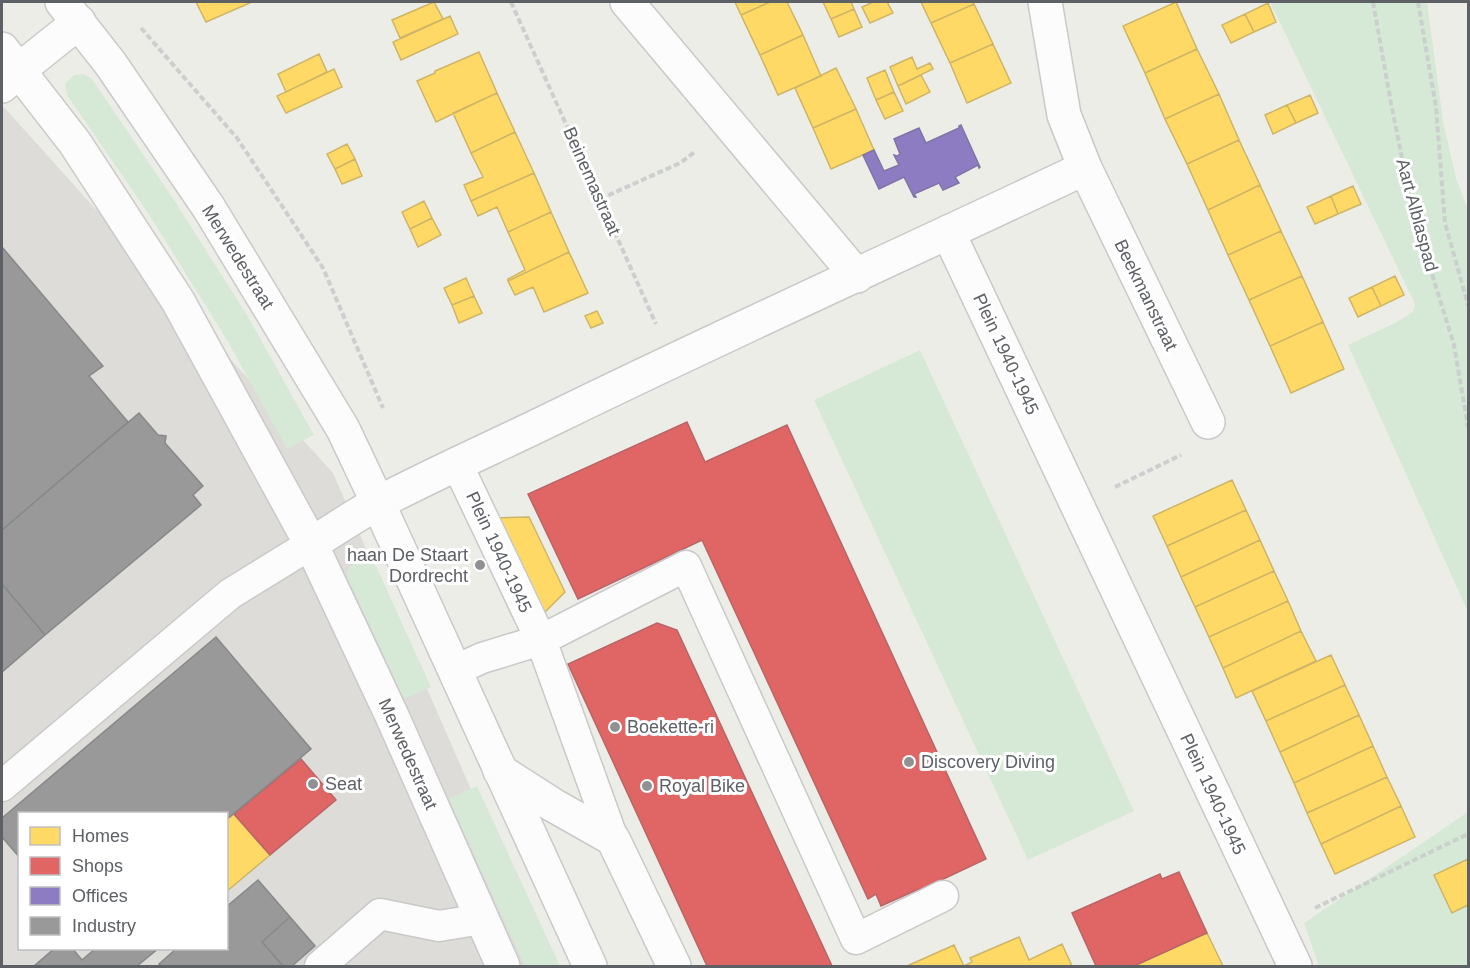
<svg xmlns="http://www.w3.org/2000/svg" width="1470" height="968" font-family="Arial,sans-serif">
	<style>
		.industrial { fill: #dddcd8; fill-rule: evenodd }
		.green { fill: #d6e9d6 }
		.homes { fill: #ffd966; stroke: #ceb566; stroke-width: 1.5 }
		.shops { fill: #e06666; stroke: #b96466; stroke-width: 1.5 }
		.offices { fill: #8e7cc3; stroke: #7f74a7; stroke-width: 1.5 }
		.industry { fill: #999; stroke: #878889; stroke-width: 1.5 }
		.lines { fill: none; stroke-linecap: round; stroke-linejoin: round }
		.lane-casing { stroke: #c9c9c9; stroke-width: 33 }
		.street-casing { stroke: #c9c9c9; stroke-width: 36 }
		.secondary-casing { stroke: #cacaca; stroke-width: 36 }
		.path { stroke: #cbcfcd; stroke-width: 4; stroke-dasharray: 6 3; stroke-linecap: butt }
		.lane { stroke: #fcfcfc; stroke-width: 30 }
		.street { stroke: #fcfcfc; stroke-width: 33 }
		.secondary { stroke: #fcfcfc; stroke-width: 33 }
		.poi-dot { fill: #8f9193; stroke: #fff; stroke-width: 2 }
		.labels { text-anchor: middle; stroke-width: 6; stroke-linejoin: round; paint-order: stroke }
		.street-label { font-size: 18px; fill: #5d6065; stroke: #fff }
		.poi-label { font-size: 18px; fill: #5d6065; stroke: #fff; text-anchor: start }
	</style>
	<rect width="100%" height="100%" fill="#edede8"/>
	<path class="industrial" d="M 2,105 L 333,473 L 548,966 L 2,966 ZM 20,814 L 226,814 L 226,948 L 20,948 Z"/>
	<path class="green" d="M 1270,2 L 1427,2 L 1443,121 L 1456,178 L 1468,210 L 1468,612 L 1348,345 L 1395,323 L 1413,312 L 1415,304 Z
		M 84,74 L 92,79 L 176,203 L 247,315 L 314,435 L 287,449 L 227,340 L 148,213 L 67,95 L 65,84 L 74,75 Z
		M 920,350 L 1134,811 L 1028,860 L 814,400 Z
		M 361,559 L 370,561 L 376,566 L 431,687 L 404,699 L 347,576 L 349,567 Z
		M 477,786 L 560,966 L 525,966 L 449,799 Z
		M 1468,812 L 1468,966 L 1319,966 L 1304,923 Z"/>
	<path class="homes" d="M 196,2 L 252,2 L 206,22 Z
		M 434,2 L 443,19 L 400,38 L 392,20 Z
		M 735,2 L 770,2 L 741,15 Z
		M 770,2 L 787,2 L 803,35 L 760,55 L 741,15 Z
		M 823,2 L 851,2 L 854,9 L 831,19 Z
		M 873,2 L 887,2 L 893,13 L 870,23 L 862,7 Z
		M 921,2 L 973,2 L 974,4 L 931,23 Z
		M 1176,2 L 1197,49 L 1145,73 L 1123,26 Z
		M 1268,3 L 1276,22 L 1254,32 L 1245,14 Z
		M 974,4 L 993,44 L 950,63 L 931,23 Z
		M 854,9 L 862,27 L 839,37 L 831,19 Z
		M 1245,14 L 1254,32 L 1231,43 L 1222,25 Z
		M 450,16 L 458,34 L 401,60 L 393,42 Z
		M 803,35 L 821,76 L 778,95 L 760,55 Z
		M 993,44 L 1011,83 L 967,103 L 950,63 Z
		M 1197,49 L 1219,94 L 1165,119 L 1145,73 Z
		M 479,52 L 497,93 L 436,122 L 417,81 L 435,73 L 435,71 Z
		M 319,54 L 327,72 L 286,92 L 278,74 Z
		M 912,57 L 917,69 L 930,63 L 933,69 L 898,86 L 890,67 Z
		M 836,68 L 856,109 L 813,128 L 795,88 Z
		M 334,69 L 342,87 L 286,113 L 277,96 Z
		M 885,70 L 894,92 L 876,100 L 867,78 Z
		M 921,75 L 930,92 L 906,104 L 898,86 Z
		M 894,92 L 903,111 L 885,119 L 876,100 Z
		M 497,93 L 515,132 L 471,153 L 453,113 Z
		M 1219,94 L 1239,140 L 1187,164 L 1165,119 Z
		M 1310,95 L 1318,113 L 1296,123 L 1287,105 Z
		M 1287,105 L 1296,123 L 1273,134 L 1265,115 Z
		M 856,109 L 874,150 L 831,169 L 813,128 Z
		M 515,132 L 534,173 L 471,201 L 464,185 L 483,177 L 471,153 Z
		M 1239,140 L 1260,185 L 1208,210 L 1187,164 Z
		M 347,144 L 355,159 L 335,169 L 327,154 Z
		M 355,159 L 362,176 L 342,184 L 335,169 Z
		M 534,173 L 551,212 L 508,232 L 497,207 L 478,216 L 471,201 Z
		M 1260,185 L 1281,231 L 1228,255 L 1208,210 Z
		M 1353,186 L 1361,204 L 1338,214 L 1331,196 Z
		M 1331,196 L 1338,214 L 1315,224 L 1307,207 Z
		M 424,201 L 432,218 L 410,229 L 402,212 Z
		M 551,212 L 569,252 L 508,281 L 508,279 L 525,270 L 508,232 Z
		M 432,218 L 441,235 L 418,247 L 410,229 Z
		M 1281,231 L 1302,276 L 1249,300 L 1228,255 Z
		M 569,252 L 588,293 L 544,312 L 533,287 L 515,295 L 508,281 Z
		M 1302,276 L 1323,322 L 1270,346 L 1249,300 Z
		M 1395,276 L 1404,295 L 1381,306 L 1372,287 Z
		M 466,278 L 474,296 L 452,305 L 444,288 Z
		M 1372,287 L 1381,306 L 1358,317 L 1349,298 Z
		M 474,296 L 482,313 L 459,323 L 452,305 Z
		M 597,311 L 603,323 L 591,328 L 585,316 Z
		M 1323,322 L 1344,369 L 1291,393 L 1270,346 Z
		M 1232,480 L 1246,510 L 1167,546 L 1153,516 Z
		M 1246,510 L 1260,540 L 1181,577 L 1167,546 Z
		M 529,517 L 565,592 L 542,615 L 512,616 L 478,540 L 495,518 Z
		M 1260,540 L 1274,571 L 1195,607 L 1181,577 Z
		M 1274,571 L 1288,601 L 1209,637 L 1195,607 Z
		M 1288,601 L 1301,631 L 1223,668 L 1209,637 Z
		M 1301,631 L 1316,661 L 1236,698 L 1223,668 Z
		M 1331,655 L 1345,685 L 1266,721 L 1252,691 Z
		M 1345,685 L 1359,715 L 1280,752 L 1266,721 Z
		M 1359,715 L 1373,746 L 1294,783 L 1280,752 Z
		M 1373,746 L 1387,777 L 1307,813 L 1294,783 Z
		M 1387,777 L 1401,806 L 1321,844 L 1307,813 Z
		M 1401,806 L 1415,837 L 1335,874 L 1321,844 Z
		M 234,814 L 270,855 L 226,892 L 226,820 Z
		M 1468,859 L 1468,905 L 1452,913 L 1434,875 Z
		M 1207,933 L 1223,966 L 1134,966 Z
		M 1019,937 L 1029,960 L 1062,944 L 1072,966 L 907,966 L 954,945 L 964,966 L 972,962 L 970,958 Z"/>
	<path class="shops" d="M 687,422 L 705,462 L 787,425 L 986,859 L 920,890 L 919,889 L 881,906 L 876,894 L 868,899 L 702,540 L 578,599 L 528,494 Z
		M 657,623 L 677,630 L 832,966 L 707,966 L 568,664 Z
		M 301,759 L 336,800 L 270,855 L 234,814 Z
		M 1179,872 L 1207,933 L 1134,966 L 1096,966 L 1072,913 L 1160,874 L 1162,879 Z"/>
	<path class="offices" d="M 961,125 L 980,167 L 979,168 L 978,165 L 955,177 L 959,183 L 943,190 L 939,183 L 914,194 L 916,197 L 914,197 L 904,177 L 879,189 L 863,155 L 874,150 L 884,171 L 899,165 L 894,155 L 897,156 L 900,154 L 894,139 L 919,128 L 926,143 L 959,128 L 959,126 Z"/>
	<path class="industry" d="M 2,247 L 103,366 L 89,376 L 128,422 L 2,530 Z
		M 139,413 L 158,435 L 166,436 L 165,443 L 203,486 L 193,495 L 201,505 L 45,635 L 2,584 L 2,530 Z
		M 2,584 L 45,635 L 2,672 Z
		M 216,637 L 311,749 L 226,820 L 226,814 L 20,814 L 20,858 L 2,837 L 2,818 Z
		M 258,880 L 290,917 L 262,942 L 283,966 L 161,966 L 159,964 L 177,948 L 226,948 L 226,907 Z
		M 290,917 L 315,946 L 292,966 L 283,966 L 262,942 Z
		M 55,948 L 72,948 L 82,960 L 96,948 L 159,948 L 137,966 L 34,966 Z"/>
	<g class="lines">
		<g class="lane-casing">
			<path id="lane" d="M 457,464 L 541,640 L 613,839
				M 454,671 L 482,658 L 541,640 L 686,566 L 856,939 L 943,896
				M 2,786 L 230,594 L 311,544
				M 320,966 L 380,914 L 439,926 L 482,919"/>
		</g>
		<g class="street-casing">
			<path id="street" d="M 627,2 L 857,276
				M 1045,2 L 1064,115 L 1085,168 L 1208,422
				M 2,86 L 19,70 L 79,22
				M 948,232 L 1295,966
				M 311,544 C 334,530 357,514 380,502 C 439,471 501,444 560,415 C 734,330 910,251 1085,168
				M 500,771 L 553,805 L 613,839 L 674,966"/>
		</g>
		<g class="secondary-casing">
			<path id="secondary" d="M 62,2 L 110,63 L 209,208 L 343,429 L 378,503 L 590,966
				M 2,49 L 75,143 L 178,301 L 311,544 L 392,716 L 503,966"/>
		</g>
		<path class="path" d="M 511,2 L 656,324
			M 1373,2 L 1391,103 L 1413,213 L 1454,345 L 1468,427
			M 1418,2 L 1436,107 L 1445,223 L 1468,305
			M 141,28 L 237,138 L 323,268 L 383,408
			M 600,199 L 680,163 L 696,151
			M 1115,487 L 1181,455
			M 1315,908 L 1468,834"/>
		<use href="#lane" class="lane"/>
		<use href="#street" class="street"/>
		<use href="#secondary" class="secondary"/>
	</g>
	<g class="poi-dot">
		<circle cx="480" cy="565" r="6"/>
		<circle cx="615" cy="727" r="6"/>
		<circle cx="909" cy="762" r="6"/>
		<circle cx="313" cy="784" r="6"/>
		<circle cx="647" cy="786" r="6"/>
	</g>
	<g class="labels">
		<g class="street-label">
			<text transform="translate(592 181) rotate(66)" y="6">Beinemastraat</text>
			<text transform="translate(1417 215) rotate(75)" y="6">Aart Alblaspad</text>
			<text transform="translate(238 257) rotate(58)" y="6">Merwedestraat</text>
			<text transform="translate(1146 295) rotate(64)" y="6">Beekmanstraat</text>
			<text transform="translate(1006 354) rotate(65)" y="6">Plein 1940-1945</text>
			<text transform="translate(499 552) rotate(65)" y="6">Plein 1940-1945</text>
			<text transform="translate(408 754) rotate(66)" y="6">Merwedestraat</text>
			<text transform="translate(1213 794) rotate(65)" y="6">Plein 1940-1945</text>
		</g>
		<g class="poi-label">
			<text x="468" y="561" text-anchor="end">haan De Staart<tspan x="468" dy="21">Dordrecht</tspan></text>
			<text x="627" y="733">Boekette-ri</text>
			<text x="921" y="768">Discovery Diving</text>
			<text x="325" y="790">Seat</text>
			<text x="659" y="792">Royal Bike</text>
		</g>
	</g>
	<rect width="1470" height="968" fill="none" stroke="#5d6065" stroke-width="6"/>
	<rect x="18" y="812" width="210" height="138" fill="#ffffff" stroke="#bebfc1" stroke-width="1.5"/>
	<rect x="30" y="827" width="30" height="18" fill="#ffd966" stroke="#bebfc1" stroke-width="1.5"/>
	<text x="72" y="842" font-size="18" fill="#5d6065">Homes</text>
	<rect x="30" y="857" width="30" height="18" fill="#e06666" stroke="#bebfc1" stroke-width="1.5"/>
	<text x="72" y="872" font-size="18" fill="#5d6065">Shops</text>
	<rect x="30" y="887" width="30" height="18" fill="#8e7cc3" stroke="#bebfc1" stroke-width="1.5"/>
	<text x="72" y="902" font-size="18" fill="#5d6065">Offices</text>
	<rect x="30" y="917" width="30" height="18" fill="#999999" stroke="#bebfc1" stroke-width="1.5"/>
	<text x="72" y="932" font-size="18" fill="#5d6065">Industry</text>
</svg>
